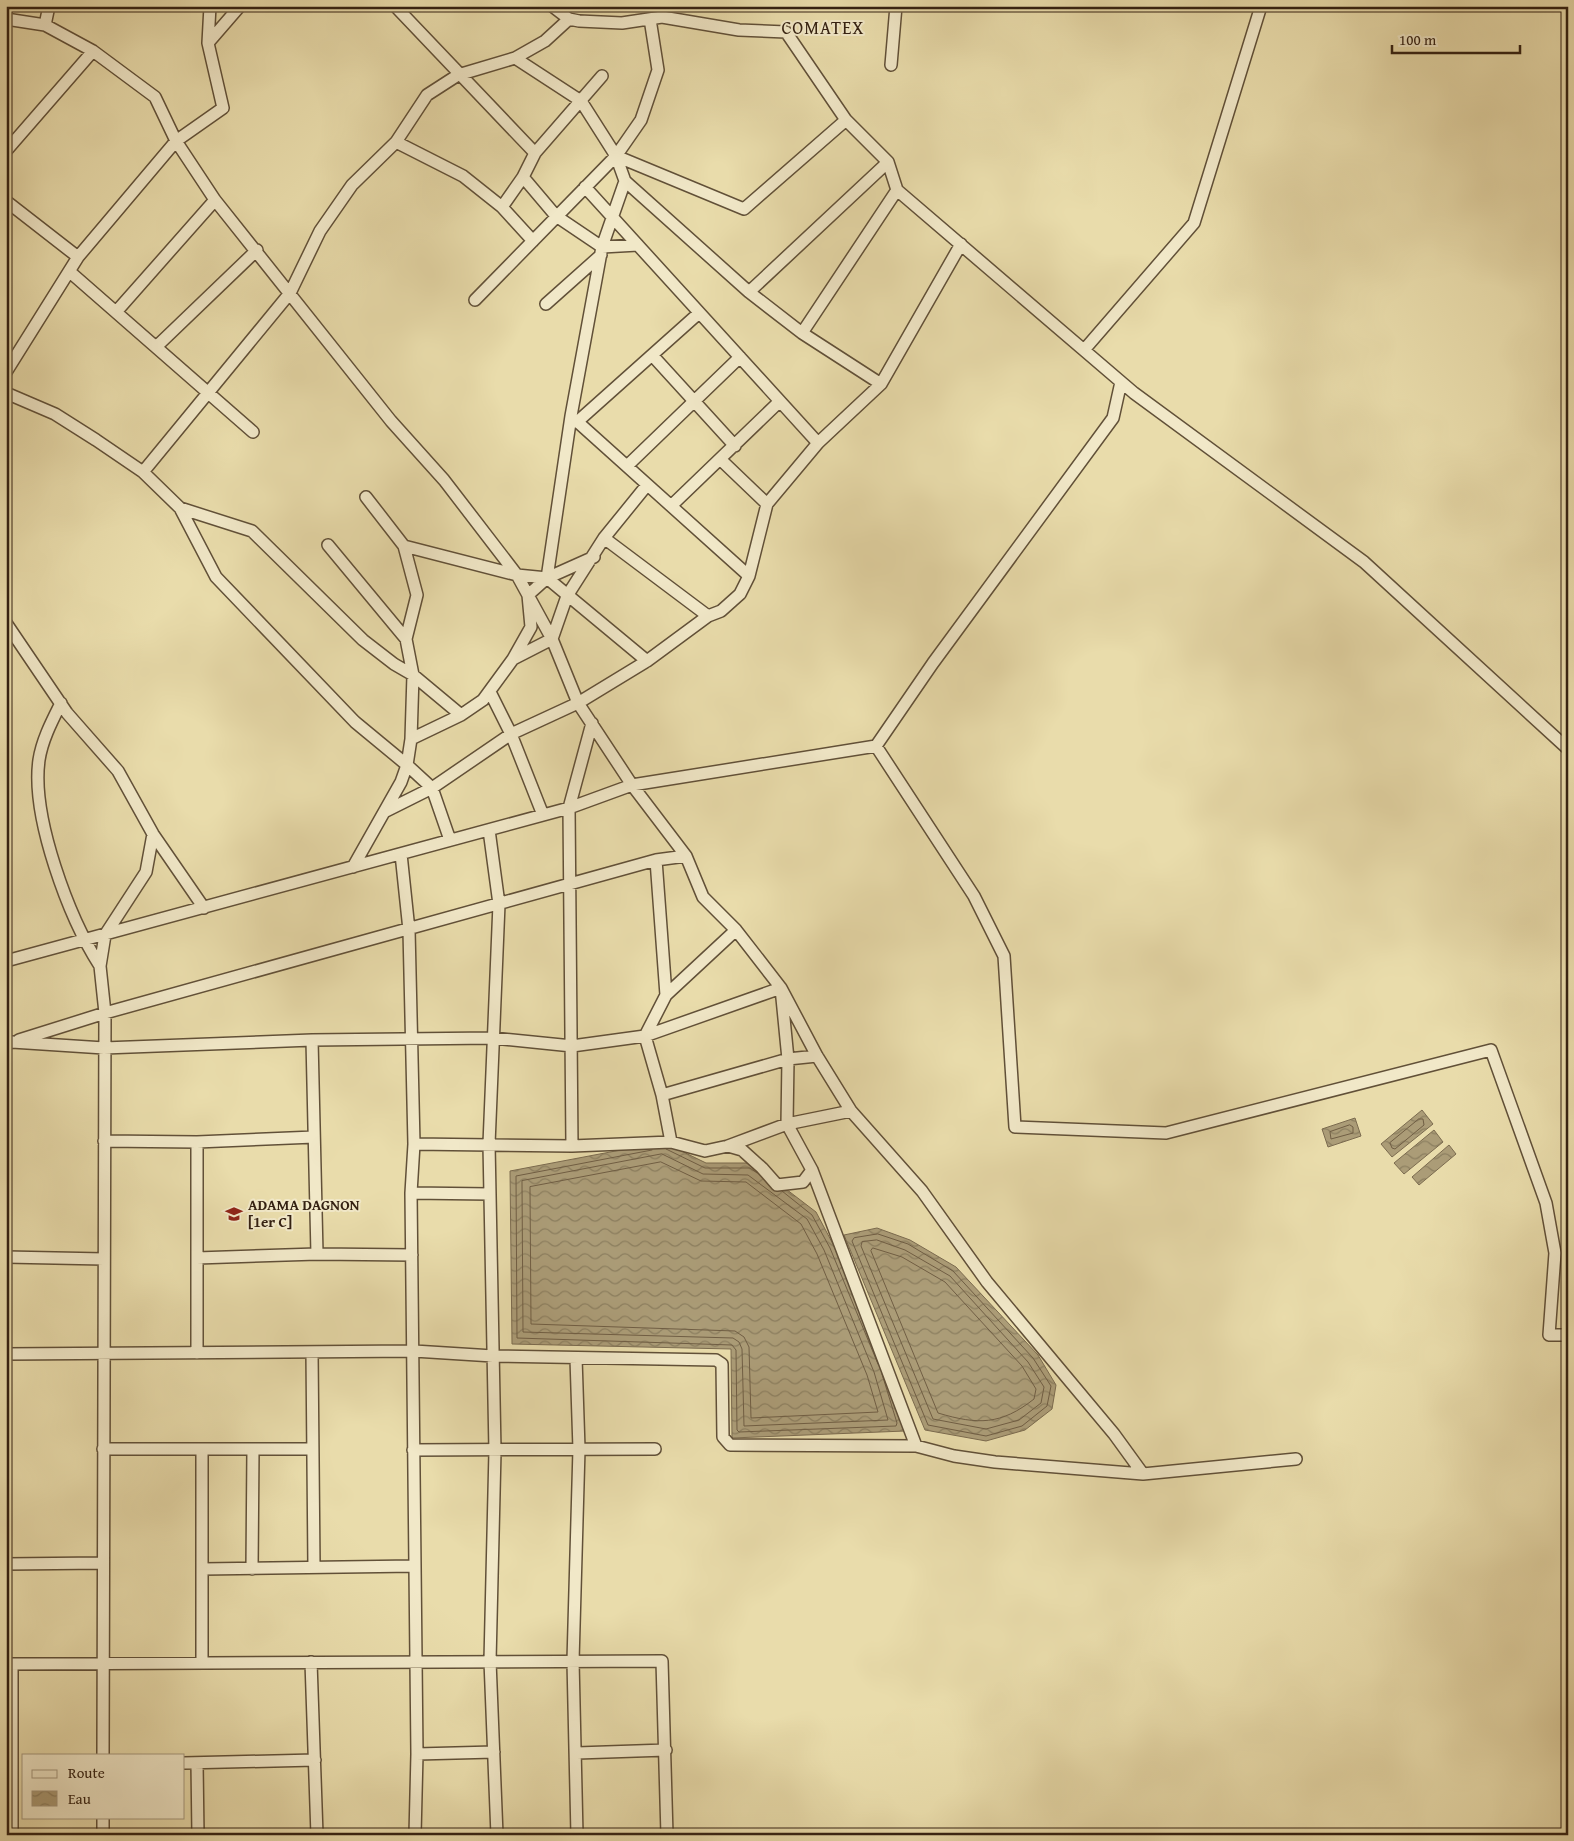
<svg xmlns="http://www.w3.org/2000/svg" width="1574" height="1841" font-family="'Gentium Book Plus',serif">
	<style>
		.water { fill: url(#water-waves); stroke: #7b6b4f }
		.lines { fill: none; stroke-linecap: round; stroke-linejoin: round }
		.shore { stroke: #705e44; stroke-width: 1 }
		.minor-casing { stroke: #615038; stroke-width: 14 }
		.minor { stroke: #f1e8c8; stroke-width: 11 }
		.labels { text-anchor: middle; stroke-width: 4; stroke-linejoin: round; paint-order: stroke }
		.poi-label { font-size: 15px; font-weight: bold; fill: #342112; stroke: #f1e8c8; text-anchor: start }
		.quarter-label { font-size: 18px; letter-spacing: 1px; fill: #342112; stroke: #f1e8c8 }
	</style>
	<defs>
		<pattern id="water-waves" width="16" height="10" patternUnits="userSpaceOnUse" patternTransform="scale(1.25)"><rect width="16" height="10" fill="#ab9c77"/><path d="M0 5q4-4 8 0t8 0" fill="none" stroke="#8c7f60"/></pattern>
	</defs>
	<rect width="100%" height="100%" fill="#e9dcab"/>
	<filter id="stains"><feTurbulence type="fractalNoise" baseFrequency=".004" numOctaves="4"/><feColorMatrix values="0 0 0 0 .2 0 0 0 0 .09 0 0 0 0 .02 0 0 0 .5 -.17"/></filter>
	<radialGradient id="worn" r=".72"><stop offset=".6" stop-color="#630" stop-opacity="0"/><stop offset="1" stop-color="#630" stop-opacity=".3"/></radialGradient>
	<path class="water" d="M 1422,1110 L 1433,1124 L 1392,1157 L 1381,1144 Z
		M 1355,1118 L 1361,1136 L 1328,1147 L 1322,1129 Z
		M 1434,1130 L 1443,1142 L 1404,1174 L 1394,1163 Z
		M 663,1142 L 706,1163 L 752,1163 L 816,1212 L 834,1246 L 885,1368 L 905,1431 L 732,1438 L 731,1349 L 512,1344 L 510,1171 Z
		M 1449,1145 L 1456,1154 L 1419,1185 L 1412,1177 Z
		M 877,1228 L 910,1240 L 956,1267 L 1038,1355 L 1056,1385 L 1052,1409 L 1025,1430 L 986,1441 L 925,1430 L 844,1235 Z"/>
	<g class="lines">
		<path class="shore" d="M 1419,1119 L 1423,1119 L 1424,1125 L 1395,1149 L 1392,1148 L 1390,1143 Z
			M 1350,1125 L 1353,1127 L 1353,1133 L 1331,1139 L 1330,1132 Z
			M 666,1149 L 705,1168 L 750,1168 L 757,1173
			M 652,1150 L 516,1176 L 517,1338 L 732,1345 L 736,1350 L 737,1430 L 739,1432 L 896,1426 L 897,1423 L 882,1374
			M 662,1154 L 703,1174 L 748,1175 L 807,1219 L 824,1250 L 874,1372 L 888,1420 L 744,1426 L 742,1349 L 739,1342 L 733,1338 L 523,1332 L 522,1181 Z
			M 661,1162 L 701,1181 L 746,1182 L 801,1224 L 817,1254 L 867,1375 L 878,1412 L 751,1418 L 749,1347 L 744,1337 L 735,1331 L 531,1324 L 530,1187 Z
			M 782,1191 L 812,1215 L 830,1248 L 878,1364
			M 878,1234 L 908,1244 L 953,1271 L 1033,1358 L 1051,1386 L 1047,1406 L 1022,1426 L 986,1436 L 928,1425 L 852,1241 L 854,1238 Z
			M 877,1240 L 905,1250 L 950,1276 L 1028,1362 L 1044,1387 L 1041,1403 L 1019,1420 L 986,1429 L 933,1419 L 861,1246 L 862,1242 Z
			M 873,1248 L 902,1257 L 945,1282 L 1022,1366 L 1036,1389 L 1034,1399 C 1001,1425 978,1425 938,1413 L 871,1251 Z"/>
		<g class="minor-casing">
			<path id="minor" d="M 395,6 L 535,153
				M 552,6 L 569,19 L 579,21 L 622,23 L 662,17 L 739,30 L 786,32 L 846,120 L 888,162 L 897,190 L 1134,393 L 1364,562 L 1568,749
				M 6,19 L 45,25 L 93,51 L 155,97 L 176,141 L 215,200 L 391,421 L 444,480 L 517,575 L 552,639 L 578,703 L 632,785 L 686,856 L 703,897 L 736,930 L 781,988 L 817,1056 L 851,1111 L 922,1191 L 987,1282 L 1114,1434 L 1143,1474
				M 45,25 L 49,6
				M 208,43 L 240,6
				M 515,58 L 581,101 L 616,156 L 625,181 L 749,292 L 802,333 L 881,384
				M 891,65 L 896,6
				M 396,142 L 463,176 L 502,207 L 533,241
				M 6,151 L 93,51
				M 616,156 L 744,209 L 846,120
				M 523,177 L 556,216 L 602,247 L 638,245
				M 585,187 L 818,443
				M 6,201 L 78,257
				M 502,207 L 523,177 L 535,153 L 602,76
				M 70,272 L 253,432
				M 749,292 L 888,162
				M 475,300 L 616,156 L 641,120 L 658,70 L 650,19
				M 546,304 L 601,255
				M 116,312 L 215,200
				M 802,333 L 897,190
				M 156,347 L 257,250
				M 1084,350 L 1194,223 L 1261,6
				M 652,355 L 735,446
				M 6,372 L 78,257 L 176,141 L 223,108 L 208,43 L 210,6
				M 1121,382 L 1113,418 L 933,663 L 876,746 L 974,896 L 1004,956 L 1015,1127 L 1166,1133 L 1491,1050 L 1546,1203 L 1555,1253 L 1549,1335 L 1568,1335
				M 6,393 L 55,414 L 96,440 L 143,472 L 180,508 L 216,577 L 355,722 L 407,765 L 432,788 L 450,840
				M 571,416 L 749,576
				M 577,422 L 699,313
				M 720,459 L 767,504
				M 627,466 L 740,357
				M 143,472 L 290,293 L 320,231 L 352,185 L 396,142 L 427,95 L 458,75 L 515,58 L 545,41 L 569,19
				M 366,497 L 404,546 L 417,595 L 406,639 L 413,675 L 411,739
				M 671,506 L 780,401
				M 180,508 L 252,531 L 363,640 L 394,664 L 413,675 L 461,715
				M 604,538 L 708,616
				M 328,545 L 406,639
				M 404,546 L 517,575 L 547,578 L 594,557
				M 547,578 L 647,661
				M 6,623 L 67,713 L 118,771 L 153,834 L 204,908
				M 513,659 L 531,627 L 528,595 L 547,578 L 571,416 L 602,247 L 625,181
				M 490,692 L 511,734 L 543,815
				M 61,703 C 52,721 42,740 39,760 C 31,817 69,918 100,966
				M 386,811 L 432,788 L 511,734 L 578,703 L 647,661 L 708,616 L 721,611 L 740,594 L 749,576 L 767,504 L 818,443 L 881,384 L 961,244
				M 489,830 L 499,904 L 489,1144 L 495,1451 L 490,1661 L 497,1835
				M 401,854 L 409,930 L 414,1144 L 411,1193 L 417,1754 L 415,1835
				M 656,860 L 666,995
				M 353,867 L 401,782 L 407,765 L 411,739 L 461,715 L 483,700 L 513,659 L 552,639 L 567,596 L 604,538 L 647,485
				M 6,961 L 569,808 L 632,785 L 876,746
				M 19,1040 L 105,1013 L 656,860 L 686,856
				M 312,1040 L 317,1254
				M 6,1044 L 12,1042 L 104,1048 L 312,1040 L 493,1038 L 572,1046 L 645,1036 L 781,988 L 788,1059 L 787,1124 L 812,1170 L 916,1446
				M 662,1095 L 788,1059 L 817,1056
				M 104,1141 L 197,1142 L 314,1137
				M 671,1142 L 662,1095 L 645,1036 L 666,995 L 736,930
				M 414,1144 L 572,1146 L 671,1142 L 705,1151 L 728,1146 L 742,1150 L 762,1168 L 777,1185 L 803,1182 L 812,1170
				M 572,1146 L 569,808 L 592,723
				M 728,1146 L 787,1124 L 851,1111
				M 411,1193 L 490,1194
				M 6,1257 L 104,1259
				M 197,1258 L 317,1254 L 412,1255
				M 312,1352 L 314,1567
				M 197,1353 L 197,1142
				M 6,1354 L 414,1351 L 493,1356 L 716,1360 L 722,1364 L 723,1437 L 730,1445 L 916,1446 L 954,1456 L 995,1462 L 1143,1474 L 1296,1459
				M 576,1358 L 579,1449 L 573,1661 L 577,1835
				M 103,1449 L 313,1449
				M 413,1450 L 655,1449
				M 6,1564 L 103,1563
				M 203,1569 L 414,1566
				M 252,1569 L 253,1449
				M 311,1662 L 317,1835
				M 202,1663 L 202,1449
				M 6,1664 L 662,1661 L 667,1835
				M 577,1753 L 666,1750
				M 417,1754 L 494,1752
				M 103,1755 L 105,1013 L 100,966 L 105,935 L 146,872 L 153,834
				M 184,1763 L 315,1760
				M 197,1763 L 198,1835
				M 12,1835 L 12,1664
				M 103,1835 L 103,1817"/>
		</g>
		<use href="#minor" class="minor"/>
	</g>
	<defs>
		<g id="school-bare" transform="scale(1.35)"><path d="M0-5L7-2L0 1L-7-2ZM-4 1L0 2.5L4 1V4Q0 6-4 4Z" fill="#8f2418" stroke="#f1e8c8" stroke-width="2.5" paint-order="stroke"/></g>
	</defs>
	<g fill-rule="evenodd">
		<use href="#school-bare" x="234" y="1214"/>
	</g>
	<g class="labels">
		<g class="poi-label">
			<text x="248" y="1210">ADAMA DAGNON<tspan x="248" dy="17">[1er C]</tspan></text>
		</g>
		<g class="quarter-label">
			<text x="823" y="34">COMATEX</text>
		</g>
	</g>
	<rect width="1574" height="1841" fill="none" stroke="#e9dcab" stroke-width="25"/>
	<rect x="8" y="8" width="1559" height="1826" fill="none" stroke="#342112" stroke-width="2.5"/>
	<rect x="12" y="12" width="1549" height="1816" fill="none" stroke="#342112"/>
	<rect x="22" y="1754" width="162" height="65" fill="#f1e8c8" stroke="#a5987f"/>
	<rect x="32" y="1770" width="25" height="8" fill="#f1e8c8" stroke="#a5987f"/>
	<text x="68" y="1778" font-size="15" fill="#342112">Route</text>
	<rect x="32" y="1791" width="25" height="15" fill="url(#water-waves)" stroke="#a5987f"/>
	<text x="68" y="1804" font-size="15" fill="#342112">Eau</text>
	<path d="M1392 45v8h128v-8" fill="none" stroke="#342112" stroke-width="2.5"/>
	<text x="1399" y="45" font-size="15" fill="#342112" stroke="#f1e8c8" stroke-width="4" paint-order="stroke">100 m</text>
	<rect width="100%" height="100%" filter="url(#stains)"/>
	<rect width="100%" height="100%" fill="url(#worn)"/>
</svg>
